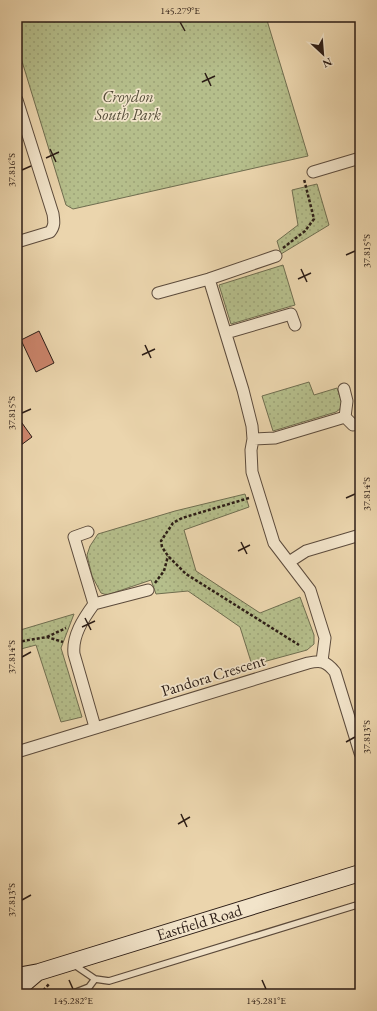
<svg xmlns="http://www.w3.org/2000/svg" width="377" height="1011" font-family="'EB Garamond',serif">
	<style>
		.grass { fill: url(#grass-dots); stroke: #706e50 }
		.building { fill: #cb846b; stroke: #2c1d16 }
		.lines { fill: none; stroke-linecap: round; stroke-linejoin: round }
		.lane-casing { stroke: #5c4b3c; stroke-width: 8 }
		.street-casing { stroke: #5c4b3c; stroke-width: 13 }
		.secondary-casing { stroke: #2c1d16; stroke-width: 18 }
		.path { stroke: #2c1d16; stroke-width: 2.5; stroke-dasharray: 3 2; stroke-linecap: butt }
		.lane { stroke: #f2e4ca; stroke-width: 5.5 }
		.street { stroke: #f2e4ca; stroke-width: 11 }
		.secondary { stroke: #f2e4ca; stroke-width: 16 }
		.ticks { fill: none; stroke: #2c1d16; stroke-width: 1.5 }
		.labels { text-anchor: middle; stroke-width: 3.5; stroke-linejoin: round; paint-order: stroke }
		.park-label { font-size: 16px; font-style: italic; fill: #554d39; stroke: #f2e4ca }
		.street-label { font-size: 16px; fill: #2c1d16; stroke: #f2e4ca }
		.neatline { fill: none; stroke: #2c1d16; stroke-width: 1.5 }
		.ticks-label { font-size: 10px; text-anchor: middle; fill: #2c1d16 }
	</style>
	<defs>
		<pattern id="grass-dots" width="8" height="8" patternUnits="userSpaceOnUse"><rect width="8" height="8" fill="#b5be8b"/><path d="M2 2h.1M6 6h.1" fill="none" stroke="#9ca377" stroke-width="1.8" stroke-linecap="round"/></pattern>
	</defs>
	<rect width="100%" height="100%" fill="#ebd5ad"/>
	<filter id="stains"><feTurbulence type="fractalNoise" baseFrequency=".005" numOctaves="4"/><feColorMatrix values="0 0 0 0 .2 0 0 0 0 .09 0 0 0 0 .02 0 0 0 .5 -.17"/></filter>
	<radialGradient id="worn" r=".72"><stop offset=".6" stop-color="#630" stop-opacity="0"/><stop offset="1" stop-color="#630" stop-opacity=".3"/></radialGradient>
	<path class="grass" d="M 17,17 L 266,17 L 308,156 L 73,209 L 66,205 L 17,45 Z
		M 317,184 L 329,225 L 281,254 L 277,241 L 298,225 L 292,190 Z
		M 283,265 L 295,305 L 231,324 L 219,285 Z
		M 309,382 L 314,395 L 337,388 L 342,403 L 340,409 L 336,412 L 273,431 L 262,396 Z
		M 245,494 L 249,507 L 184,530 L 196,571 L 260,613 L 300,597 L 314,635 L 314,644 L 307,650 L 252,665 L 240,627 L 188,591 L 156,594 L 151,580 L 107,595 L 101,593 L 92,576 L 87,555 L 90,546 L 98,534 L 175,511 Z
		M 74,614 L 61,648 L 82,717 L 61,722 L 36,645 L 17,650 L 17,631 Z"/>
	<path class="building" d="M 39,331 L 54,363 L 36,372 L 21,340 Z
		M 17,416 L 32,437 L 17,448 Z"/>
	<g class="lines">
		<g class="lane-casing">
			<path id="lane" d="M 73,964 L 95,979 L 109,981 L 360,904
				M 71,994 L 89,987 L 95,979"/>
		</g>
		<g class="street-casing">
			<path id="street" d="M 17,100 L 53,214 C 54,221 55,226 50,232 L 17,242
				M 313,172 L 360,158
				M 209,279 L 243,390 L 252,426 L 253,439 L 251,450 L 252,472 L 274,543 L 310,590 L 325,638 L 322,661
				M 158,293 L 209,279 L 276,256
				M 226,333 L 291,314 L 295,325
				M 344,389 L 347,401 L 345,417 L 353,425
				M 253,439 L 275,438 L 345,417
				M 88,532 L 74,537 L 94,604 C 83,619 72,636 74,654 L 95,727
				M 289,562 L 306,551 L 360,535
				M 94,604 L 148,590
				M 17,752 L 308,663 C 321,660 326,661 335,672 L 360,753"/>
		</g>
		<g class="secondary-casing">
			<path id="secondary" d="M 17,976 L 39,972 L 360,873
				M 17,990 L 37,973"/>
		</g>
		<path class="path" d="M 283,248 L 305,231 L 314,219 L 304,179
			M 249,498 L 182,518 L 173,523 L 161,541 L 162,547 L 168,556 L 186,574 L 299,645
			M 155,583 L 164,571 L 168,556
			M 47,637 L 66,628
			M 17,642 L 47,637 L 63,642
			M 40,994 L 49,984"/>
		<use href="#lane" class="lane"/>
		<use href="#street" class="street"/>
		<use href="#secondary" class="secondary"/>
	</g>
	<path class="ticks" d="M 180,22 L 185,31M 205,73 L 211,86M 202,82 L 215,76M 50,149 L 56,162M 46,158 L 59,152M 22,170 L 31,166M 346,255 L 355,251M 301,269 L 307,282M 298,279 L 311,273M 145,345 L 151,358M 142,355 L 155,349M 22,413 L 31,409M 346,498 L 355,494M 241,542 L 247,554M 238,551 L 250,545M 85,618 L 91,630M 82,627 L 95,621M 22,657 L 31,652M 346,742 L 355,737M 181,814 L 187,827M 178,824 L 190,817M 22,900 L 31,895M 69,980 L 73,989M 262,980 L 266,989"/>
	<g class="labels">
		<g class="park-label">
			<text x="128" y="102">Croydon<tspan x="128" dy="18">South Park</tspan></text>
		</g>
		<g class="street-label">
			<text transform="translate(213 675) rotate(-17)" y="6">Pandora Crescent</text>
			<text transform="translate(199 922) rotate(-17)" y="6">Eastfield Road</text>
		</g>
	</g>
	<rect width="377" height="1011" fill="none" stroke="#ebd5ad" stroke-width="44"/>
	<g transform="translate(323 54) rotate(154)" stroke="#f2e4ca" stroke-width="3" paint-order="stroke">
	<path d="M0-3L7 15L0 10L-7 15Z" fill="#2c1d16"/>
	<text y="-6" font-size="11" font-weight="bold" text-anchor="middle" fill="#2c1d16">N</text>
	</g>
	<rect x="22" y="22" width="333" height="967" class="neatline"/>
	<g class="ticks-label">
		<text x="180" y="14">145.279°E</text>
		<text transform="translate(11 170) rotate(-90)" y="4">37.816°S</text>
		<text transform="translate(366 251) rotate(-90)" y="4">37.815°S</text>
		<text transform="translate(11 413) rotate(-90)" y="4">37.815°S</text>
		<text transform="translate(366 494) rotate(-90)" y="4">37.814°S</text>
		<text transform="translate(11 657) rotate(-90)" y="4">37.814°S</text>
		<text transform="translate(366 737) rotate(-90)" y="4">37.813°S</text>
		<text transform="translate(11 900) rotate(-90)" y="4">37.813°S</text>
		<text x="73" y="1004">145.282°E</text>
		<text x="266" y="1004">145.281°E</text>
	</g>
	<rect width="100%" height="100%" filter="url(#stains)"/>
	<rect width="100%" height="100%" fill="url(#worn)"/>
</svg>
